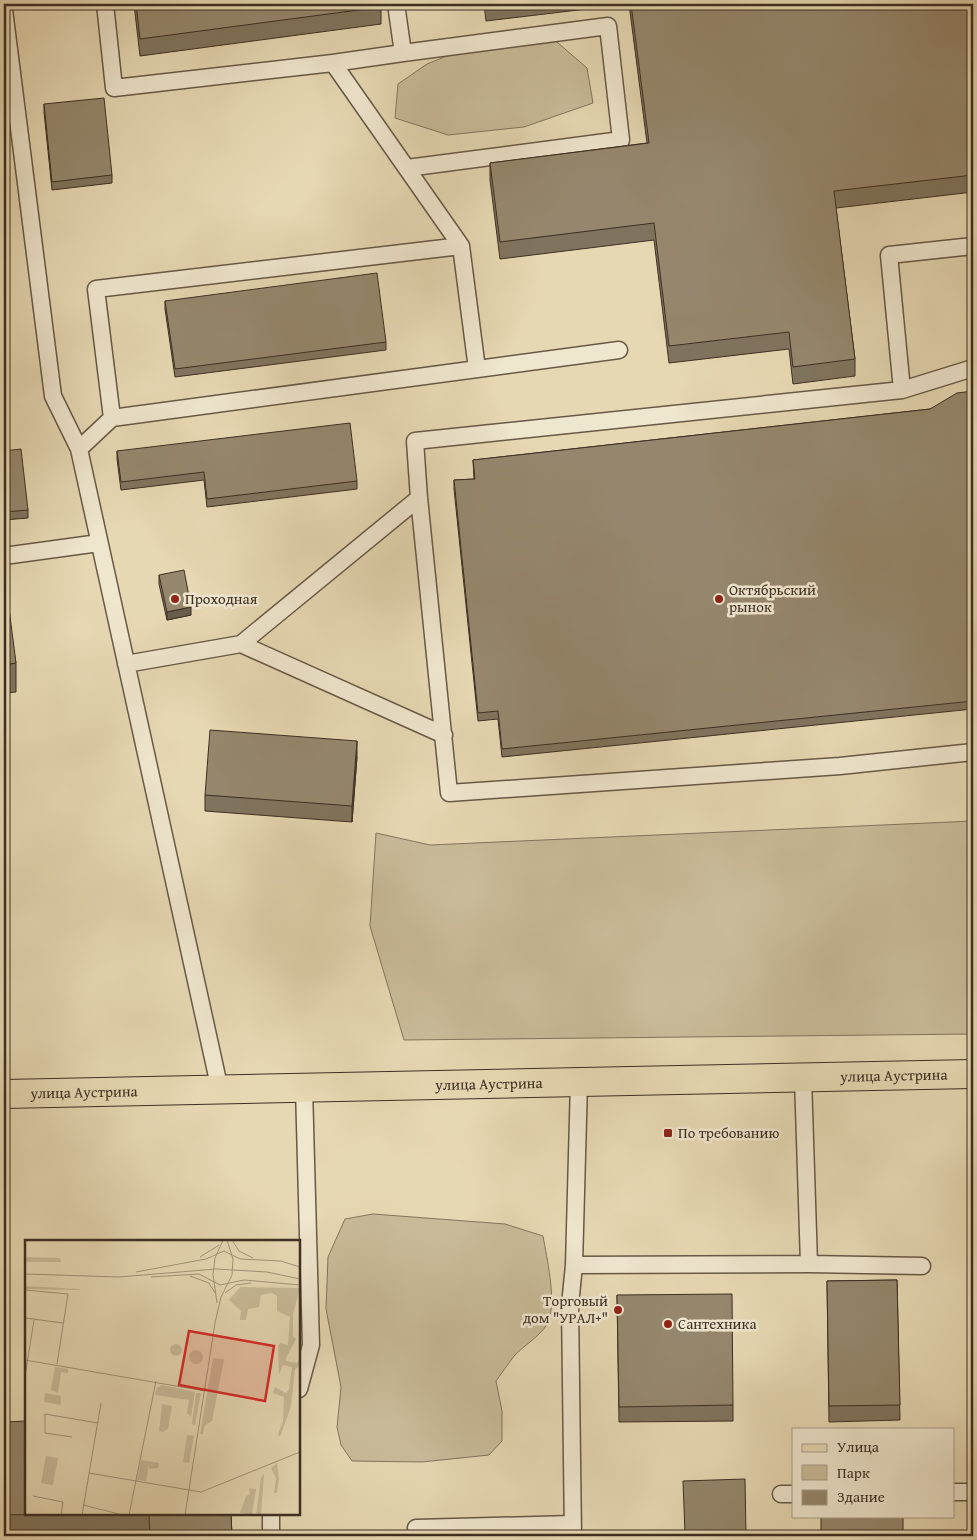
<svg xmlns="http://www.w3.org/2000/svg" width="977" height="1540" font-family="'Gentium Book Plus',serif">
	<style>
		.green { fill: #c9bb9a; stroke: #83755e }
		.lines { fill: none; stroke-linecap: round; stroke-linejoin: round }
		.lane-casing { stroke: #675946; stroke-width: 19 }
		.primary-casing { stroke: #3d2f22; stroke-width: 30 }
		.lane { stroke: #efe6ce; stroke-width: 16 }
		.primary { stroke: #e6d8b3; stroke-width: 28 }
		.wall { fill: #80745e; stroke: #3d2f22 }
		.shaded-wall { fill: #685e4c; stroke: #3d2f22 }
		.building { fill: #95876d; stroke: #3d2f22 }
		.poi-dot { fill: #8f2418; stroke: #efe6ce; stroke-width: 2 }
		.labels { text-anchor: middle; stroke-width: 5; stroke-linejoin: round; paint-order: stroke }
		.poi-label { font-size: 15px; fill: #3d2f22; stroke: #efe6ce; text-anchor: start }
		.street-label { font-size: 15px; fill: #3d2f22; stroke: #efe6ce }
		.inset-road { fill: none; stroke: #a29479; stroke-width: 1 }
		.view { fill: #d62828; fill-opacity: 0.15; stroke: #d62828; stroke-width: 2.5 }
		.inset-edge { fill: none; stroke: #3d2f22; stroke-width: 2.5 }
	</style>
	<rect width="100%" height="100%" fill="#e6d8b3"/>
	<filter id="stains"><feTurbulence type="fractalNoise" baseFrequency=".004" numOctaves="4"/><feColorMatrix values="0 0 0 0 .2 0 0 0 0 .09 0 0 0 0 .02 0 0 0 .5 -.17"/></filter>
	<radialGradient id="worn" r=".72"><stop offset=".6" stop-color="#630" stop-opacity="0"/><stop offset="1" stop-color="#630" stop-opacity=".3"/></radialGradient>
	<path class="green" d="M 550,36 L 587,68 L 593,103 L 524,127 L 448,135 L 395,118 L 398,84 L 427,64 L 469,47 Z
		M 973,821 L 973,1034 L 404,1040 L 370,926 L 376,833 L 430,845 Z
		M 373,1214 L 505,1224 L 543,1236 C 547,1259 556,1298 549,1320 C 545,1333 523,1346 514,1356 C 508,1364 502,1373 496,1381 L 502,1411 L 502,1441 L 489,1455 L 422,1462 L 352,1461 L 341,1445 L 337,1427 L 341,1387 L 326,1309 L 328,1257 L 345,1219 Z"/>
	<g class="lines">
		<g class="lane-casing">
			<path id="lane" d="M 105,4 L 114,88 L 333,63 L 461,246 L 477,369
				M 4,10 L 53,396 L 79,449 L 220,1090
				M 403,53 L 608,26 L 621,140 L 407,168
				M 333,63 L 403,53 L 396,4
				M 973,368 L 902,390 L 415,441 L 419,498 L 449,793 L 840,766 L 973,752
				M 902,390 L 889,255 L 973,246
				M 112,418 L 96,289 L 461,246
				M 79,449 L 112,418 L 619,350
				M 4,556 L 99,543
				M 241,644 L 419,498
				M 126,664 L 241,644 L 444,735
				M 803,1078 L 809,1264
				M 579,1082 L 574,1265 L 809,1264 L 922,1266
				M 299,1389 L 311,1345 L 304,1088
				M 953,1492 L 973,1492
				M 781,1494 L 793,1494
				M 271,1514 L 271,1536
				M 416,1528 L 572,1524
				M 573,1536 L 570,1305 L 574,1265"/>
		</g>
		<g class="primary-casing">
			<g id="primary">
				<path id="s1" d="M 4,1094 L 973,1074"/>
			</g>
		</g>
		<use href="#lane" class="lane"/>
		<use href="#primary" class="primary"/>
	</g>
	<path class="wall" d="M 134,4 L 387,4 L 387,9 L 381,9 L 381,24 L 140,56 Z
		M 406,4 L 425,4 L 406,6 Z
		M 484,4 L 629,4 L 486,21 Z
		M 629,4 L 973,4 L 973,192 L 836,208 L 855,359 L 855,376 L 793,384 L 789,349 L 669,363 L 654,240 L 500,259 L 490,180 L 490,163 L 647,143 Z
		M 44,104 L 112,175 L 112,183 L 52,190 L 44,112 Z
		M 165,301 L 386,342 L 386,350 L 175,377 L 165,309 Z
		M 973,391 L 973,709 L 502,757 L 498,719 L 478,721 L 454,489 L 454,480 L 474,479 L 473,460 L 930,409 Z
		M 4,451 L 28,510 L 28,518 L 4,520 Z
		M 117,451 L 357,481 L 357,489 L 207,507 L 204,480 L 121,490 L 117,459 Z
		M 159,575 L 191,615 L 167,620 L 159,584 Z
		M 4,602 L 16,663 L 16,692 L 4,693 Z
		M 357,757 L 352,822 L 205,811 L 205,795 Z
		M 897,1280 L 900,1420 L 829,1422 L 827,1281 Z
		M 617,1295 L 733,1405 L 733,1421 L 619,1422 Z
		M 4,1422 L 26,1514 L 231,1514 L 232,1536 L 149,1536 L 149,1534 L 58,1536 L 4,1536 Z"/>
	<path class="shaded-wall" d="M 191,607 L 191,615 L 167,620 L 167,612 Z
		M 357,741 L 357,757 L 352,822 L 352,806 Z"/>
	<path class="building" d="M 136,4 L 380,4 L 381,7 L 140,39 Z
		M 631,4 L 973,4 L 973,175 L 834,191 L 855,359 L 793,367 L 789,332 L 669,346 L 654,223 L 500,242 L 490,163 L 649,143 Z
		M 104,98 L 112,175 L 52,182 L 44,104 Z
		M 377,273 L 386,342 L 175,369 L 165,301 Z
		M 973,391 L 973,701 L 502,749 L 498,711 L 478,713 L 454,480 L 475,479 L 473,460 L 930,409 L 957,393 Z
		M 350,423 L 357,481 L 207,499 L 204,472 L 121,482 L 117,451 Z
		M 21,449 L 28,510 L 4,512 L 4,451 Z
		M 184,570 L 191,607 L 167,612 L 159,575 Z
		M 8,601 L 16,663 L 4,665 L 4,602 Z
		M 210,730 L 357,741 L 352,806 L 205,795 Z
		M 897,1280 L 900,1405 L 829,1406 L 827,1281 Z
		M 732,1294 L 733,1405 L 619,1407 L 617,1295 Z
		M 26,1421 L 26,1514 L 52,1514 L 4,1515 L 4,1422 Z
		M 745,1479 L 746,1536 L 674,1536 L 674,1533 L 685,1533 L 683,1481 Z
		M 149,1514 L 231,1514 L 232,1536 L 150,1536 Z
		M 821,1516 L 903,1516 L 903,1536 L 821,1536 Z"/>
	<g class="poi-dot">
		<circle cx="175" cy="599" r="5"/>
		<circle cx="719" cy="599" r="5"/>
		<rect x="663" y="1128" width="10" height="10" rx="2.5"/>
		<circle cx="618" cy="1310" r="5"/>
		<circle cx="668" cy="1324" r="5"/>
	</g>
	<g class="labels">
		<g class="poi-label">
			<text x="729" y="595">Октябрьский<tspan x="729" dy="17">рынок</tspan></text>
			<text x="185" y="604">Проходная</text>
			<text x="678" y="1138">По требованию</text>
			<text x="608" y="1306" text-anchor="end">Торговый<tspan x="608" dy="17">дом "УРАЛ+"</tspan></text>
			<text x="678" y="1329">Сантехника</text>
		</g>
		<g class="street-label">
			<text dy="5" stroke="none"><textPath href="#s1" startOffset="890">улица Аустрина</textPath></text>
			<text dy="5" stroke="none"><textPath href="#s1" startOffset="485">улица Аустрина</textPath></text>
			<text dy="5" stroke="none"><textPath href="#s1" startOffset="80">улица Аустрина</textPath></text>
		</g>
	</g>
	<g transform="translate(25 1240)">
		<rect width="275" height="275" fill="#e6d8b3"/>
		<path d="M 0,17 L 35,18 L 36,22 L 0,22 ZM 0,46 L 54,49 L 55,50 L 0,49 ZM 215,47 L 275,48 L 268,75 L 268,96 L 271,99 L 261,118 L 261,121 L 272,123 L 275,118 L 275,126 L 270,129 L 266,166 L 255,197 L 253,194 L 258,182 L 259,157 L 248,153 L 250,147 L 261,153 L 264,149 L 267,127 L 258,125 L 254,134 L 253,107 L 255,103 L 263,105 L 265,77 L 252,71 L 252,56 L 247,53 L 236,55 L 234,67 L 223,69 L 221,80 L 215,80 L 216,71 L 204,60 ZM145 110a6 6 0 1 1 12 0a6 6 0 1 1-12 0ZM164 117a7 7 0 1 1 14 0a7 7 0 1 1-14 0ZM 188,118 L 199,119 L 187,181 L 180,185 L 178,194 L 175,194 ZM 30,127 L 43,129 L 43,133 L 36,132 L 33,153 L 26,150 ZM 137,145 L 170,152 L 166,177 L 162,173 L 164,160 L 130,155 L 132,148 ZM 20,153 L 36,156 L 36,165 L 19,162 ZM 171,153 L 176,153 L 170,185 L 167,184 ZM 137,164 L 147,166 L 143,189 L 138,192 L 134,191 ZM 162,195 L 169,196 L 164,223 L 158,222 ZM 21,216 L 33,218 L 28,245 L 16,243 ZM 116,220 L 134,223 L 133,228 L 124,229 L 124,224 L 121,241 L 112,240 ZM 252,223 L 254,239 L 252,253 L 249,253 L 251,238 L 246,228 ZM 239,234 L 236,275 L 231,275 L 236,238 ZM 224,248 L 231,249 L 227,275 L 215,273 L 221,256 L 225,254 Z" fill="#c9bb9a"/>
		<path class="inset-road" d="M 207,0 L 214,11 L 228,18M 175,17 L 194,5M 111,32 L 181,19 L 199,11 L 215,19 L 256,21 L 275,27M 0,34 L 94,37 L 191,29 L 242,32 L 275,39M 165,36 L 184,43 L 190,53M 126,37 L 174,34 L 195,45 L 219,40 L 275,45M 0,50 L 43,54 L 32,124M 200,53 L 211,45 L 226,43M 192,63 L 188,34 L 190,18 L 198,0M 0,78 L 38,83M 0,120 L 180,151M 0,136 L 9,80M 47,197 L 20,193 L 20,174 L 73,183M 64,233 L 176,252 L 275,212M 8,256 L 38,262 L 36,275M 58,265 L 98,275M 57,275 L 76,163M 104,275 L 131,141M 160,275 L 190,83 L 196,57 L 207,35 L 208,19 L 202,0"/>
		<path class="view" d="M 164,91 L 249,106 L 240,161 L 154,145 Z"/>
		<rect width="275" height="275" class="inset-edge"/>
	</g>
	<rect width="977" height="1540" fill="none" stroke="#e6d8b3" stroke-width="20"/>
	<rect x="5" y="5" width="967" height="1530" fill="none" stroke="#3d2f22" stroke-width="2.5"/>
	<rect x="10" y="10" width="957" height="1520" fill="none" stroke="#3d2f22"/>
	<rect x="792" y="1428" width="162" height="90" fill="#efe6ce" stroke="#a89d89"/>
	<rect x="802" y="1444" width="25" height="8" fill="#e6d8b3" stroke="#a89d89"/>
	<text x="837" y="1452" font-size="15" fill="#3d2f22">Улица</text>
	<rect x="802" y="1465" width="25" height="15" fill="#c9bb9a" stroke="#a89d89"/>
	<text x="837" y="1478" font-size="15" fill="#3d2f22">Парк</text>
	<rect x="802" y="1490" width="25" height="15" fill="#95876d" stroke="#a89d89"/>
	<text x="837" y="1502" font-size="15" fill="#3d2f22">Здание</text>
	<rect width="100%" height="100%" filter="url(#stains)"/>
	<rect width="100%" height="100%" fill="url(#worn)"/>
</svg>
